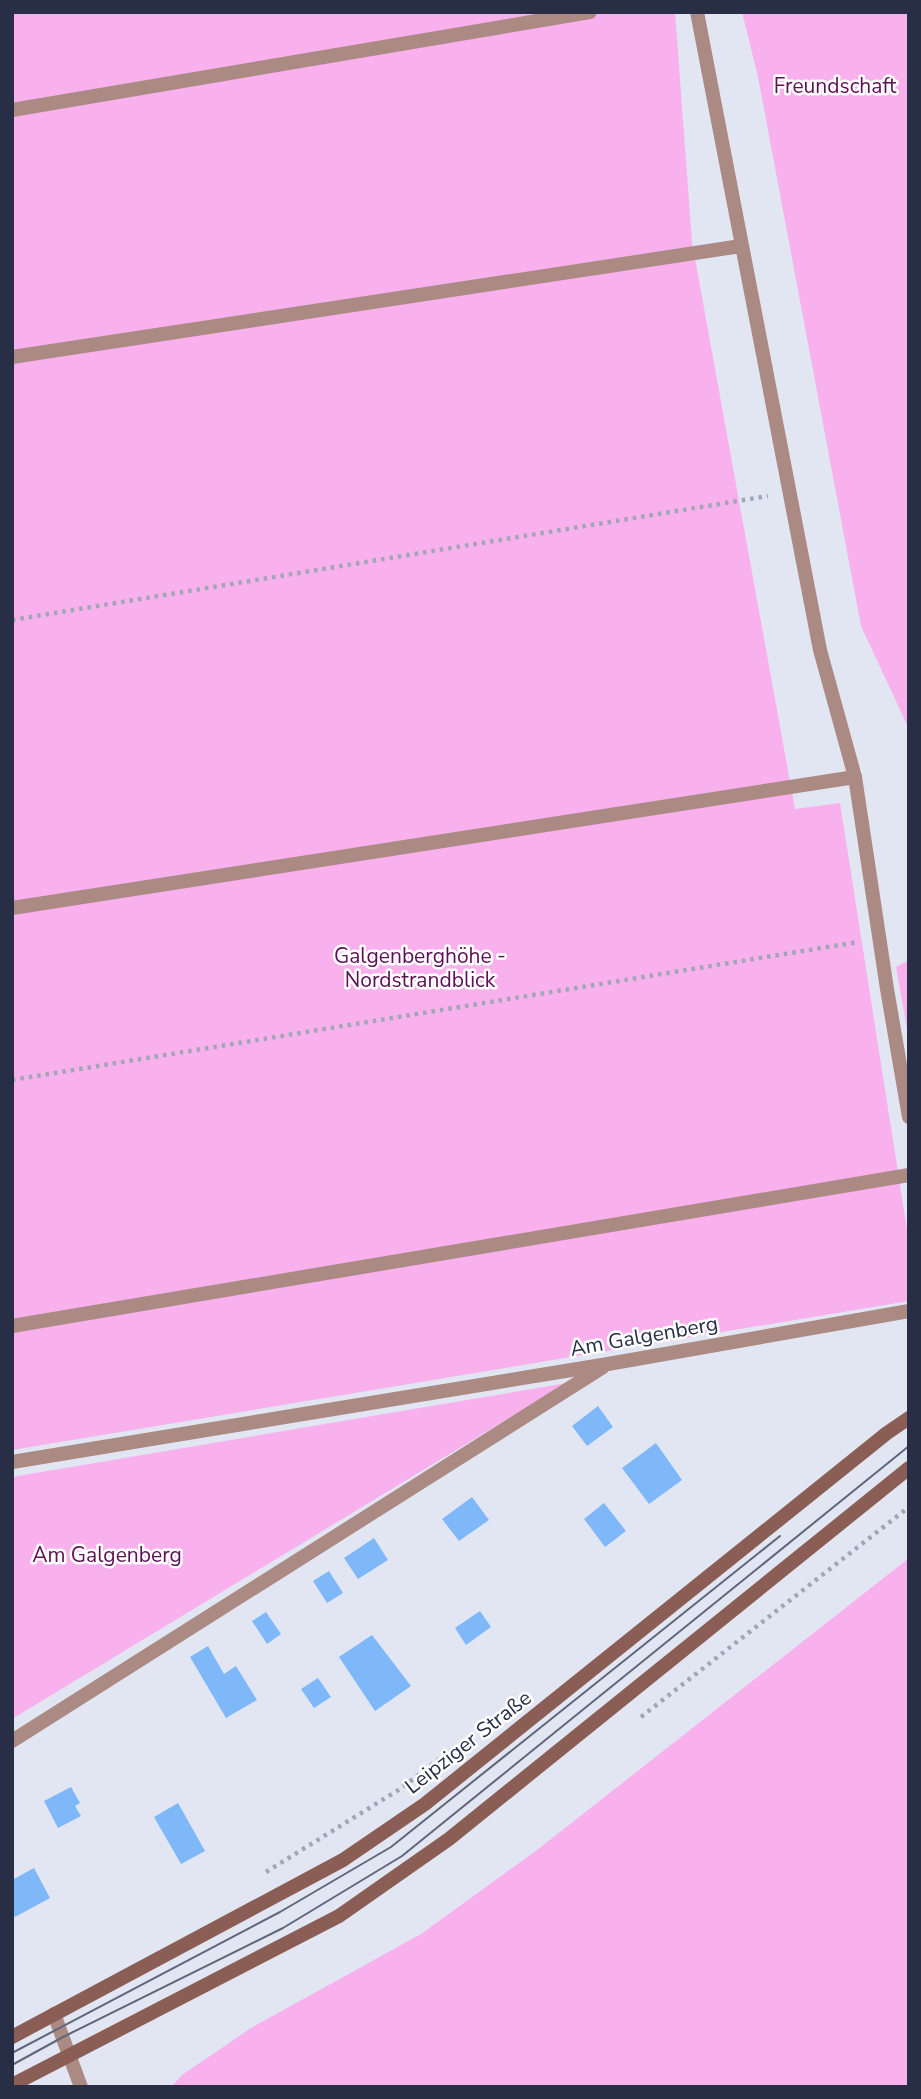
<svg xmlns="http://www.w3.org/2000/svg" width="921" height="2099" font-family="'Nunito Sans',sans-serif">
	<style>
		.green { fill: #f8b1ed }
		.building { fill: #7fb8f8 }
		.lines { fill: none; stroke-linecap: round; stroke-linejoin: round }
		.path { stroke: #a1a6b7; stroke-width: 4.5; stroke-dasharray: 3.5 5; stroke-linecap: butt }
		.service { stroke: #ab8a84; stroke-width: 14 }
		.minor { stroke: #ab8a84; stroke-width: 14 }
		.secondary { stroke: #8b5e55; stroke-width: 14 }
		.tram { stroke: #60667b; stroke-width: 2 }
		.labels { text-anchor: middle; stroke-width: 5; stroke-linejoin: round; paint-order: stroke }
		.park-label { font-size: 21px; fill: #5c1055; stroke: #fff }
		.street-label { font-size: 21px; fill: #272e46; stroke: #fff }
	</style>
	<rect width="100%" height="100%" fill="#e2e6f3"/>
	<path class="green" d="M 12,12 L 675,12 L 692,242 L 795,809 L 840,803 L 909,1242 L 909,1301 L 12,1450 Z
		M 742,12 L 909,12 L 909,729 L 861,626 L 758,77 Z
		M 909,960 L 909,1040 L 896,967 Z
		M 567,1383 L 12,1719 L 12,1477 Z
		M 909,1558 L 909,2087 L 171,2087 L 182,2075 L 251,2028 L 421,1934 L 537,1850 Z"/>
	<path class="building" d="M 598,1406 L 613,1427 L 587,1446 L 572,1426 Z
		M 656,1443 L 682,1480 L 649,1504 L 622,1468 Z
		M 472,1497 L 489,1520 L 459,1541 L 442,1519 Z
		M 604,1503 L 626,1531 L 605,1547 L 584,1519 Z
		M 374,1538 L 388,1560 L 358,1579 L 344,1558 Z
		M 329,1571 L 343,1593 L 327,1603 L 313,1581 Z
		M 480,1611 L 491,1627 L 466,1645 L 455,1628 Z
		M 266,1612 L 281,1634 L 267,1644 L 252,1621 Z
		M 372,1635 L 411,1686 L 375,1711 L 339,1657 Z
		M 208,1646 L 224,1674 L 236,1666 L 257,1700 L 226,1718 L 190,1657 Z
		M 318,1678 L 331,1697 L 314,1708 L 301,1689 Z
		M 71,1787 L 80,1803 L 75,1806 L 81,1816 L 58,1828 L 44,1801 Z
		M 178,1803 L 205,1851 L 181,1864 L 154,1817 Z
		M 34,1868 L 50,1898 L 15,1917 L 12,1912 L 12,1880 Z"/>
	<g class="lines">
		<path class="path" d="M 12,620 L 768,496
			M 12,1080 L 858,942
			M 641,1717 L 909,1507
			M 266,1872 L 400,1789 L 451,1750"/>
		<path class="service" d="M 697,12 L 820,650 L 855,777 L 887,989 L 909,1117
			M 12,110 L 590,12
			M 12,357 L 741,246
			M 12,1326 L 909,1175
			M 12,1462 L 608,1364 L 909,1311
			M 12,1741 L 603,1367"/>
		<path class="minor" d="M 12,908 L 855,777
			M 54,2014 L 81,2087"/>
		<path class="secondary" d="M 12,2037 L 343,1860 L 425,1804 L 887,1433 L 909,1418
			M 12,2085 L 339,1916 L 449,1839 L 909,1468"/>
		<path class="tram" d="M 12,2053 L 280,1912 L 391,1847 L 780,1536
			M 12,2065 L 63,2037 L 283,1928 L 402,1856 L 909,1446"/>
	</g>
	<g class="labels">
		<g class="park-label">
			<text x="835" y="93">Freundschaft</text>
			<text x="420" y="963">Galgenberghöhe -<tspan x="420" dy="24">Nordstrandblick</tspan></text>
			<text x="107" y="1562">Am Galgenberg</text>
		</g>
		<g class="street-label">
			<text transform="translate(644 1336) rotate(-10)" y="7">Am Galgenberg</text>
			<text transform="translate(468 1742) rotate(-38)" y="7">Leipziger Straße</text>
		</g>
	</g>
	<rect width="921" height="2099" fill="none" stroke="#272e46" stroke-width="28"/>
</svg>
